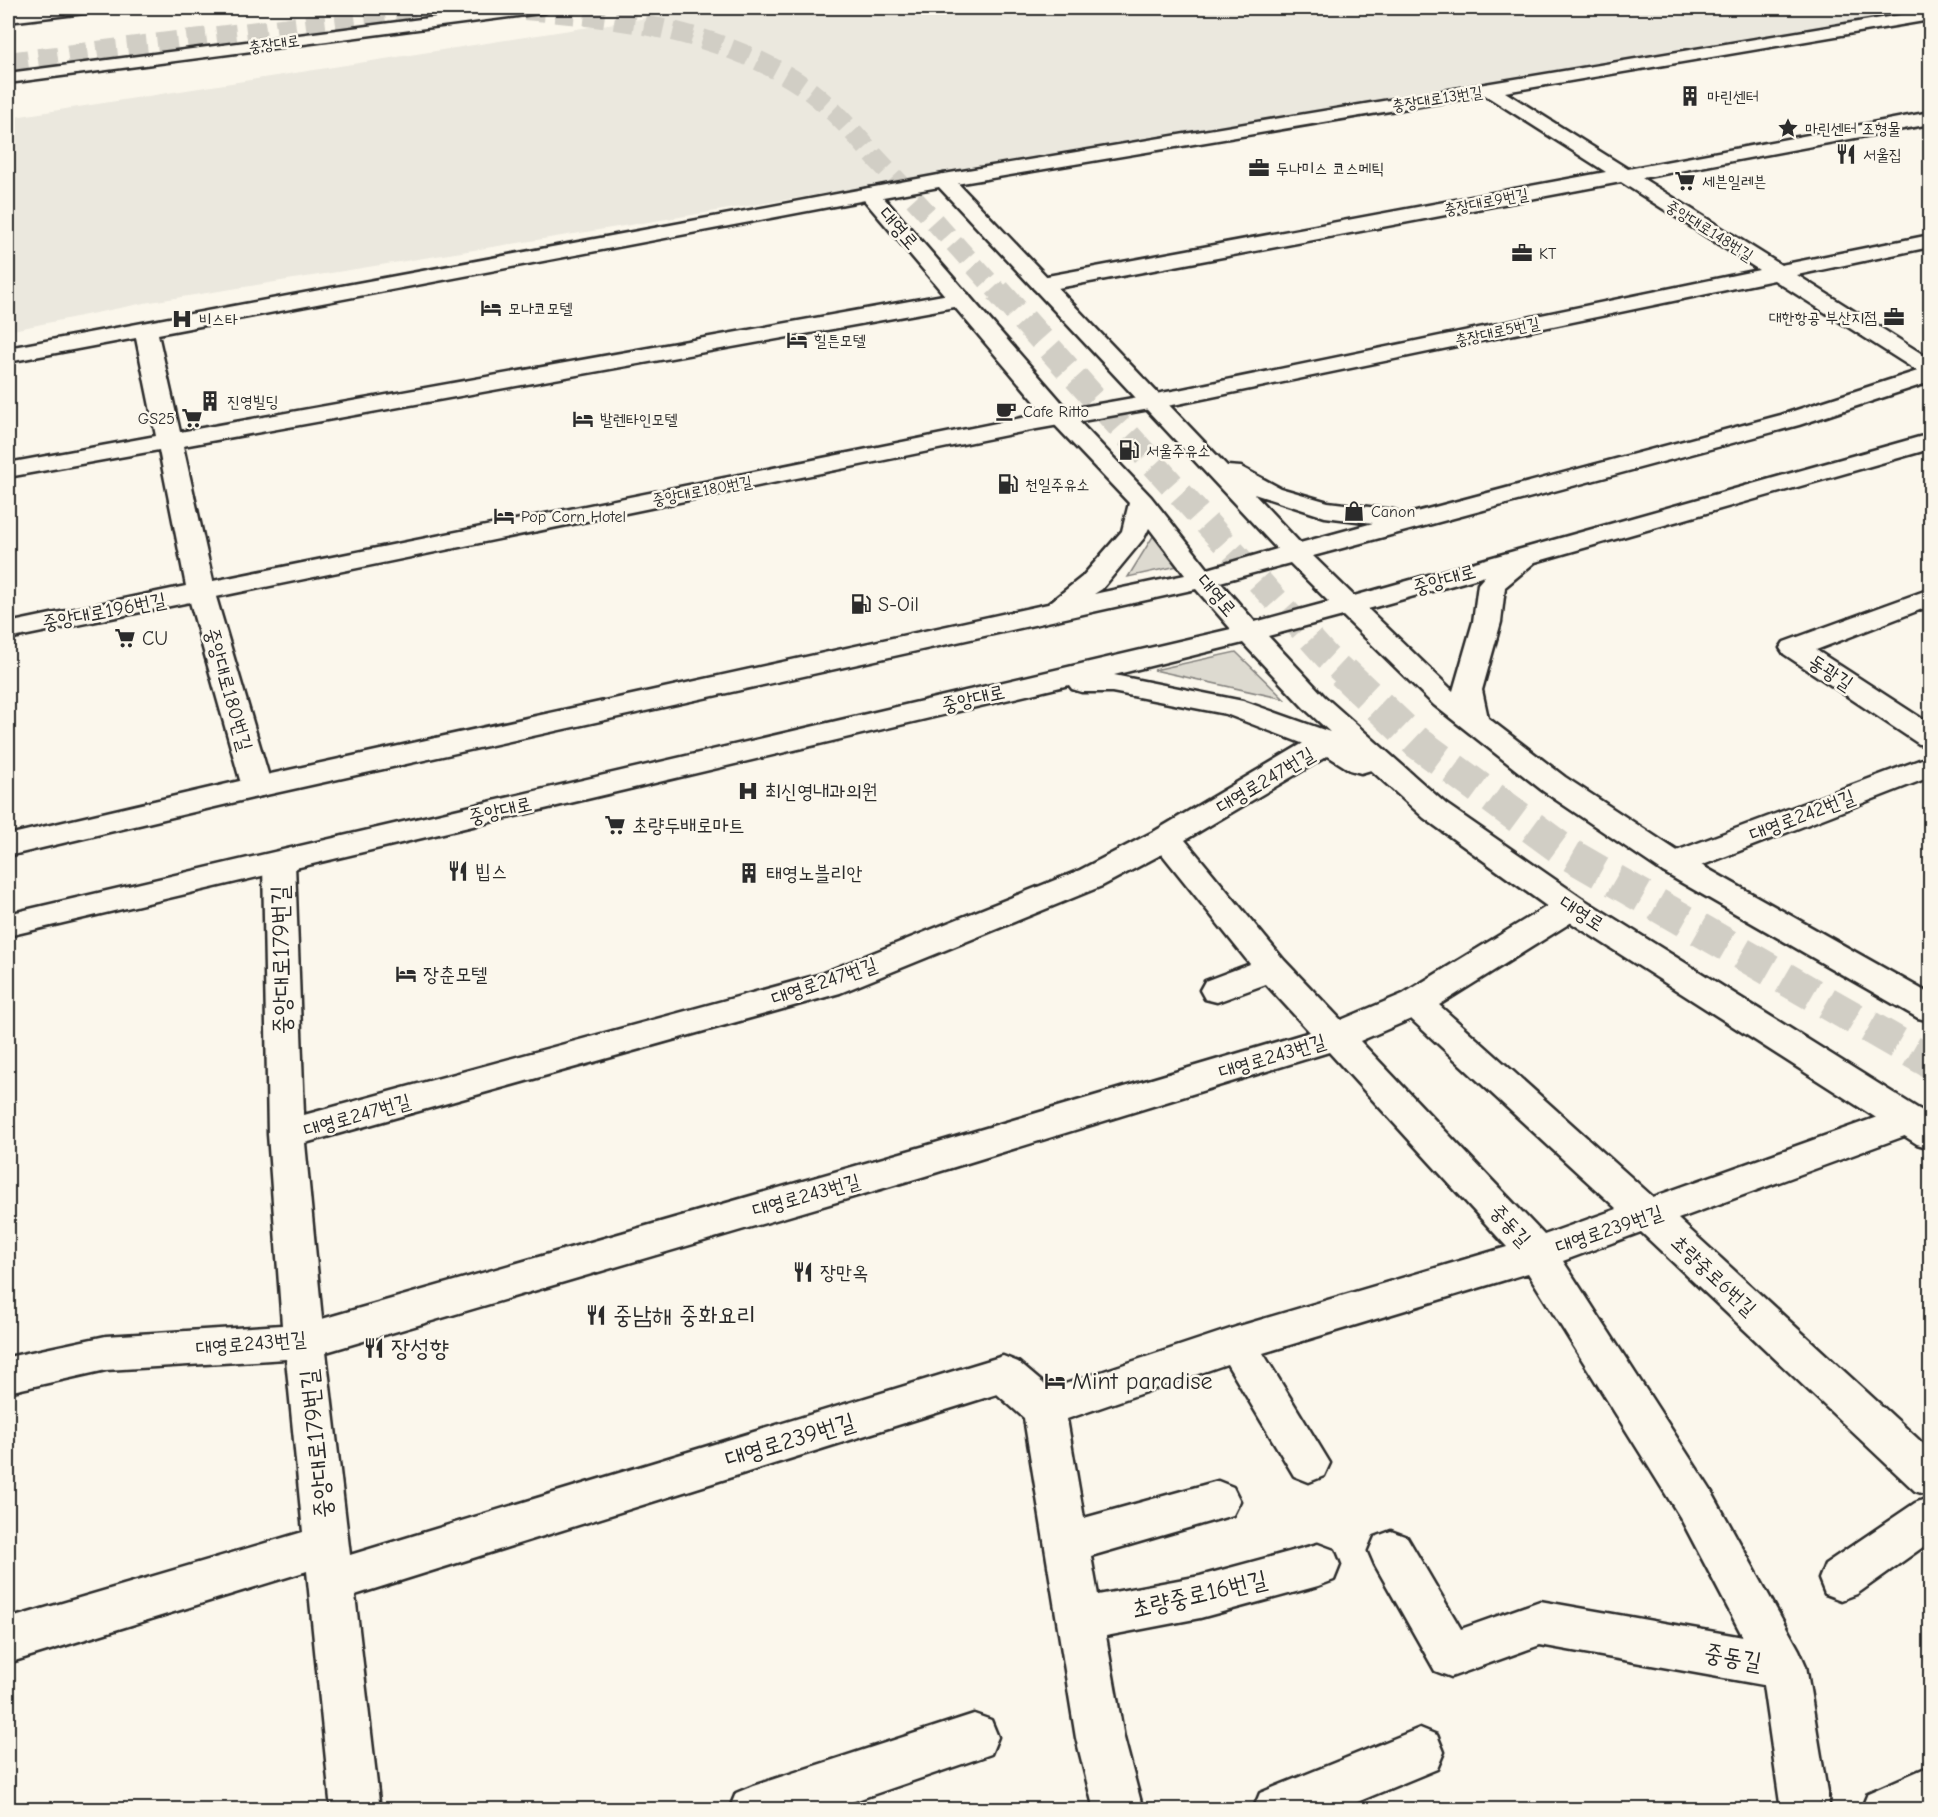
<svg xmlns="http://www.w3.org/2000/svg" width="1938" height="1817" font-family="'Comic Neue','Poor Story',sans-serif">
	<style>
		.built { fill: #ebe8de }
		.green { fill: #dddad0; stroke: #84827e; stroke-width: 1.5 }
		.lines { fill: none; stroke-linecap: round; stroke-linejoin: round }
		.major-tunnel-far2 { stroke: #d1cec5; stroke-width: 20; stroke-dasharray: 20 10; stroke-linecap: butt }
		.major-tunnel-far1 { stroke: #d1cec5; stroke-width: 26; stroke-dasharray: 26 13; stroke-linecap: butt }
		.major-tunnel { stroke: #d1cec5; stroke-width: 33; stroke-dasharray: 33 16; stroke-linecap: butt }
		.minor-casing { stroke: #2b2b2b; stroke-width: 5 }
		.major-casing { stroke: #2b2b2b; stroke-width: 5 }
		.minor { fill: #fbf7ec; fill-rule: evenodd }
		.major { fill: #fbf7ec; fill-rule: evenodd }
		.labels { text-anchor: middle; stroke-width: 5; stroke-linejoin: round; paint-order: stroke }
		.far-street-label { font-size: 16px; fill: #2b2b2b; stroke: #fbf7ec }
		.far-poi-label { font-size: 16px; fill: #2b2b2b; stroke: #fbf7ec; text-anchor: start }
		.street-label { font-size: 20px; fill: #2b2b2b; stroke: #fbf7ec }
		.poi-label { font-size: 20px; fill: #2b2b2b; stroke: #fbf7ec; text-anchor: start }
		.near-street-label { font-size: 24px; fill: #2b2b2b; stroke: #fbf7ec }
		.near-poi-label { font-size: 24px; fill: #2b2b2b; stroke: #fbf7ec; text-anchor: start }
	</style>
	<rect width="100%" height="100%" fill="#fbf7ec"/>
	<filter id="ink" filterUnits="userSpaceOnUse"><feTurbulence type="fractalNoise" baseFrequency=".0167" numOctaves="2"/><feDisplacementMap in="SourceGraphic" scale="12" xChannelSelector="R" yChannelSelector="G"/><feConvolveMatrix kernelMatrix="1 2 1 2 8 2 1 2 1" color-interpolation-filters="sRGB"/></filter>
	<g filter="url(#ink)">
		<path class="built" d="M 711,8 L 1930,8 L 1930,10 L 1842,26 L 1507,84 L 144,303 L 8,331 L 8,118 Z"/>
		<path class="green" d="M 1155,533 L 1182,565 L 1128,577 Z
			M 1236,652 L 1284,699 L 1154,670 Z"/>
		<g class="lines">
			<path class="major-tunnel-far2" d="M 495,8 C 598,15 708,25 797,82 C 828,102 852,131 876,158 C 918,202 958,248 999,293
				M 8,62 L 442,8"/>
			<path class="major-tunnel-far1" d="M 998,291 L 1327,657 L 1344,673"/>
			<path class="major-tunnel" d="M 1343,672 L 1418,743 L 1567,853 L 1930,1062"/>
			<g class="minor-casing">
				<path id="minor" d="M 1930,10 L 1930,20 L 1505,92 L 1628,169 L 1930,112 L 1930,124 L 1642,178 L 1781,265 L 1930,235 L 1930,247 L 1797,275 L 1930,359 L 1930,376 L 1922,374 L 1774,280 L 1178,404 L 1031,430 L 216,597 L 272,787 L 268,794 L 257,797 L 246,794 L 242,787 L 190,602 L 8,639 L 8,623 L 186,586 L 159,450 L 8,477 L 8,463 L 156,436 L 136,338 L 8,362 L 8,348 L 869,188 L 876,190 L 879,194 L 876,198 L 158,334 L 180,432 L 960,292 L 968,294 L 971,299 L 968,304 L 960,306 L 183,446 L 213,581 L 1031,416 L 1178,390 L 1759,270 L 1621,182 L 1042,291 L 1034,289 L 1031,284 L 1034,279 L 1042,277 L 1606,172 L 1485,95 L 944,186 L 937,184 L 934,180 L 937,176 L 944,174 Z
					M 1930,589 L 1930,606 L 1816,650 L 1930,724 L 1930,746 L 1919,744 L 1784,654 L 1780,648 L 1784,642 Z
					M 1328,733 L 1339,735 L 1343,742 L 1339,749 L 1185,840 L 1284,960 L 1341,1020 L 1403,994 L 1559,899 L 1571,896 L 1583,899 L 1587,907 L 1583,915 L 1439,1005 L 1653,1197 L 1908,1106 L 1921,1110 L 1926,1120 L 1921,1130 L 1678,1219 L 1930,1450 L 1930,1496 L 1915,1491 L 1641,1232 L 1563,1261 L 1710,1489 L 1799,1650 L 1806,1666 L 1830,1810 L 1781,1810 L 1763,1685 L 1540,1645 L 1451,1677 L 1435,1671 L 1375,1565 L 1369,1551 L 1375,1537 L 1391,1531 L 1407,1537 L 1461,1629 L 1540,1601 L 1743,1637 L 1680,1517 L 1528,1273 L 1263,1353 L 1330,1463 L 1324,1476 L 1309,1482 L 1294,1476 L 1227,1364 L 1067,1419 L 1084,1518 L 1218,1481 L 1233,1487 L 1240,1501 L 1233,1515 L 1091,1556 L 1098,1595 L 1200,1576 L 1318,1544 L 1334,1550 L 1340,1565 L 1334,1580 L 1318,1586 L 1200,1618 L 1106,1636 L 1124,1738 L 1143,1810 L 1094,1810 L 1076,1738 L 1024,1418 L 997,1394 L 355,1595 L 380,1810 L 331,1810 L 307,1571 L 8,1663 L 8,1619 L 303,1532 L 286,1359 L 106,1370 L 8,1392 L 8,1357 L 106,1336 L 282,1325 L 268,1134 L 263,863 L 268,855 L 279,852 L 290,855 L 295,863 L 304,1115 L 818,975 L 1080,870 L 1155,831 L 1317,735 ZM 1162,854 L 1250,964 L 1205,981 L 1200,990 L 1205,999 L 1217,1002 L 1266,984 L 1310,1032 L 925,1146 L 322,1319 L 305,1143 L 840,993 L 1102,886 ZM 1411,1019 L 1617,1209 L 1544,1235 L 1360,1041 ZM 1329,1052 L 1507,1247 L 1236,1327 L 1050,1389 L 1018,1362 L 1003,1356 L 350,1555 L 326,1352 L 925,1176 Z
					M 1930,756 L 1930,777 L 1685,872 L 1674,875 L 1663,872 L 1658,864 L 1663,856 Z
					M 1930,1497 L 1930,1542 L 1857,1594 L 1841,1600 L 1825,1594 L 1819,1579 L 1825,1564 L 1915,1503 Z
					M 974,1714 L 991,1720 L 998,1737 L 991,1754 L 974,1760 L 828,1810 L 729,1810 L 736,1793 L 753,1786 Z
					M 1420,1728 L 1437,1735 L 1444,1752 L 1437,1769 L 1338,1810 L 1253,1810 L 1260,1793 Z
					M 1930,1766 L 1930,1810 L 1861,1810 L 1868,1793 Z"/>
			</g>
			<g class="major-casing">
				<path id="major" d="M 45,8 L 94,8 L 91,12 L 85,13 L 8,22 L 8,12 Z
					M 505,8 L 549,8 L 546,12 L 540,13 L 8,83 L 8,73 Z
					M 944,174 L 951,176 L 1227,466 L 1241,467 L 1280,488 L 1328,502 L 1394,510 L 1405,515 L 1781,415 L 1930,367 L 1930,382 L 1799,425 L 1313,556 L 1354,596 L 1930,434 L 1930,449 L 1535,562 L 1505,587 L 1501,622 L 1482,690 L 1488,718 L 1565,777 L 1685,856 L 1930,994 L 1930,1021 L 1918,1018 L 1663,872 L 1543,791 L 1434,705 L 1343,616 L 1268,636 L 1324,696 L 1446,804 L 1583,899 L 1930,1116 L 1930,1148 L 1917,1144 L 1559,915 L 1424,818 L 1371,770 L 1361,773 L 1350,770 L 1317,749 L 1226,714 L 1112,692 L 1082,692 L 1072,689 L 1069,685 L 8,936 L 8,914 L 1231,629 L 1196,589 L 257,797 L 8,856 L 8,835 L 257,777 L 1048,604 L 1082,577 L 1122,531 L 1129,503 L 1053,423 L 859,194 L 862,190 L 869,188 ZM 939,187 L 1277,549 L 1208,569 L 1151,497 L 1071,413 L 883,197 ZM 1254,494 L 1325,517 L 1373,523 L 1300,543 ZM 1149,528 L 1185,575 L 1094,594 L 1102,589 L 1144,538 ZM 1290,563 L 1329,602 L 1255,622 L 1220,582 ZM 1485,576 L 1478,584 L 1473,622 L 1453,691 L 1368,609 ZM 1243,643 L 1304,708 L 1330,732 L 1243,701 L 1114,675 Z"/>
			</g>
			<use href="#minor" class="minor"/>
			<use href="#major" class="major"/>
		</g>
	</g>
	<defs>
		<g id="building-bare" transform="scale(1.62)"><path d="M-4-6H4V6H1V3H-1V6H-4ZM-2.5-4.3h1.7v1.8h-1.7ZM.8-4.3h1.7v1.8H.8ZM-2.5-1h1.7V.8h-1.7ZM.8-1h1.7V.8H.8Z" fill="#2b2b2b" stroke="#fbf7ec" stroke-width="2.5" paint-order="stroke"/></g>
		<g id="sight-bare" transform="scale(1.62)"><path d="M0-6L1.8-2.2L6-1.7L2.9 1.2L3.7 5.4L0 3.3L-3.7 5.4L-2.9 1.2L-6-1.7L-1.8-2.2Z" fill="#2b2b2b" stroke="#fbf7ec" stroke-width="2.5" paint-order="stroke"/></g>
		<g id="restaurant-bare" transform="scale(1.62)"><path d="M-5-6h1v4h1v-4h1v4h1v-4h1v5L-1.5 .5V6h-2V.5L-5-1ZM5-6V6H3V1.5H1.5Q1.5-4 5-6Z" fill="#2b2b2b" stroke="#fbf7ec" stroke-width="2.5" paint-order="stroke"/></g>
		<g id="office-bare" transform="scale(1.62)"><path d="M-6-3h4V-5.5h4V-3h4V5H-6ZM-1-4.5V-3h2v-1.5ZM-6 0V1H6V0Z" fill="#2b2b2b" stroke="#fbf7ec" stroke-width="2.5" paint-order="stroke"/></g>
		<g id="supermarket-bare" transform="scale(1.62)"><path d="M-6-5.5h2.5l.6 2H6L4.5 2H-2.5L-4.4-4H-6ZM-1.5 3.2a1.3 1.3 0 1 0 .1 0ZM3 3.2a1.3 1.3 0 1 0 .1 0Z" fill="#2b2b2b" stroke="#fbf7ec" stroke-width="2.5" paint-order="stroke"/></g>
		<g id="hotel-bare" transform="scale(1.62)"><path d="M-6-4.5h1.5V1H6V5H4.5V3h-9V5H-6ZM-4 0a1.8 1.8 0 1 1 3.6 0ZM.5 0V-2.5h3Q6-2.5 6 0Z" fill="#2b2b2b" stroke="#fbf7ec" stroke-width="2.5" paint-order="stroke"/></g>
		<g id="hospital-bare" transform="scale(1.62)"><path d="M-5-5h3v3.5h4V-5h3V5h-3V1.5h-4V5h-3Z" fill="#2b2b2b" stroke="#fbf7ec" stroke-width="2.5" paint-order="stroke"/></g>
		<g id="cafe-bare" transform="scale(1.62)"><path d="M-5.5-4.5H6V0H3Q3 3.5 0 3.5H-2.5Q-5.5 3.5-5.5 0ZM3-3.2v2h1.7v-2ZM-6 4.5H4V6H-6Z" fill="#2b2b2b" stroke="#fbf7ec" stroke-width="2.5" paint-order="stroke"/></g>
		<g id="fuel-bare" transform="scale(1.62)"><path d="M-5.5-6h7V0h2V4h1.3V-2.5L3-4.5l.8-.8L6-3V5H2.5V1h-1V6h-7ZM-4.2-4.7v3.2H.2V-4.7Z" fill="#2b2b2b" stroke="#fbf7ec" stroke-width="2.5" paint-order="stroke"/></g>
		<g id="shop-bare" transform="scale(1.62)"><path d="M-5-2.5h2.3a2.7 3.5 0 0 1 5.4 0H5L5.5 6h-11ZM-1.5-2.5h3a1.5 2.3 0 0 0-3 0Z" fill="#2b2b2b" stroke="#fbf7ec" stroke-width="2.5" paint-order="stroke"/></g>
	</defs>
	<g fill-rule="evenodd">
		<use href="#building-bare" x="1690" y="96"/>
		<use href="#sight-bare" x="1788" y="128"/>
		<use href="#restaurant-bare" x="1846" y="154"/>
		<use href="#office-bare" x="1259" y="168"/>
		<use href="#supermarket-bare" x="1685" y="181"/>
		<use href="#office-bare" x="1522" y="253"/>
		<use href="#hotel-bare" x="491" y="308"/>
		<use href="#office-bare" x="1894" y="317"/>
		<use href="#hospital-bare" x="182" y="319"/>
		<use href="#hotel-bare" x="797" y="340"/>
		<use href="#building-bare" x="210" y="401"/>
		<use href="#cafe-bare" x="1006" y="411"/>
		<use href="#supermarket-bare" x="192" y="418"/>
		<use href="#hotel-bare" x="583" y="419"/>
		<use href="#fuel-bare" x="1129" y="450"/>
		<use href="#fuel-bare" x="1008" y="484"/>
		<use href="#shop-bare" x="1354" y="511"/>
		<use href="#hotel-bare" x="504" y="516"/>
		<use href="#fuel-bare" x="861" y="604"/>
		<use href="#supermarket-bare" x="125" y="638"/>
		<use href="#hospital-bare" x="748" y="791"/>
		<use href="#supermarket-bare" x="615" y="825"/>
		<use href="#restaurant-bare" x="458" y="871"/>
		<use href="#building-bare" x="749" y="873"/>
		<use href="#hotel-bare" x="406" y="974"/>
		<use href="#restaurant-bare" x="803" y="1272"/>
		<use href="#restaurant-bare" x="596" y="1315"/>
		<use href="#restaurant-bare" x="374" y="1348"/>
		<use href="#hotel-bare" x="1055" y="1381"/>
	</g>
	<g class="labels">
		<g class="far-street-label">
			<text transform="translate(274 43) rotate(-8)" y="6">충장대로</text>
			<text transform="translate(1437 98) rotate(-9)" y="6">충장대로13번길</text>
			<text transform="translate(1486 201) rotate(-11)" y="6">충장대로9번길</text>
			<text transform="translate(1710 230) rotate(32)" y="6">중앙대로148번길</text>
			<text transform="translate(1497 331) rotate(-12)" y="6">충장대로5번길</text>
			<text transform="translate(702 490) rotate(-11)" y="6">중앙대로180번길</text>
		</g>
		<g class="far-poi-label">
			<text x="1707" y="102">마린센터</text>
			<text x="1805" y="134">마린센터 조형물</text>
			<text x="1863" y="160">서울집</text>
			<text x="1276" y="174">두나미스 코스메틱</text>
			<text x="1702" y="187">세븐일레븐</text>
			<text x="1539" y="259">KT</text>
			<text x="508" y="314">모나코모텔</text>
			<text x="1877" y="323" text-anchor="end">대한항공 부산지점</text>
			<text x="199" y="325">비스타</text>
			<text x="814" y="346">힐튼모텔</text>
			<text x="227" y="407">진영빌딩</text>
			<text x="1023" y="417">Cafe Ritto</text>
			<text x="175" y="424" text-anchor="end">GS25</text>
			<text x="600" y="425">발렌타인모텔</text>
			<text x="1146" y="456">서울주유소</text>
			<text x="1025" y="490">천일주유소</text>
			<text x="1371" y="517">Canon</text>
			<text x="521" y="522">Pop Corn Hotel</text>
		</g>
		<g class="street-label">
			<text transform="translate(899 228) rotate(49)" y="7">대영로</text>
			<text transform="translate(1444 579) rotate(-16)" y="7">중앙대로</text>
			<text transform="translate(1217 595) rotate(49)" y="7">대영로</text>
			<text transform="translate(104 611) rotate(-11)" y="7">중앙대로196번길</text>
			<text transform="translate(1831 672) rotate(33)" y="7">동광길</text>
			<text transform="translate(229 689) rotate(74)" y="7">중앙대로180번길</text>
			<text transform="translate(973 698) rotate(-13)" y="7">중앙대로</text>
			<text transform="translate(1265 780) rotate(-31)" y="7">대영로247번길</text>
			<text transform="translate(500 810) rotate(-13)" y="7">중앙대로</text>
			<text transform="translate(1802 815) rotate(-21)" y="7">대영로242번길</text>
			<text transform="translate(1582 913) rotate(33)" y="7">대영로</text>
			<text transform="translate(824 981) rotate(-19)" y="7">대영로247번길</text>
			<text transform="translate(1272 1056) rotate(-17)" y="7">대영로243번길</text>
			<text transform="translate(357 1115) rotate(-16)" y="7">대영로247번길</text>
			<text transform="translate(806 1195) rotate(-16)" y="7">대영로243번길</text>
			<text transform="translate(1511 1225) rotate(47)" y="7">중동길</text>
			<text transform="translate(1609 1229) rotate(-19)" y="7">대영로239번길</text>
			<text transform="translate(1714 1275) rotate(43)" y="7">초량중로6번길</text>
			<text transform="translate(251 1343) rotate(-5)" y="7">대영로243번길</text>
		</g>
		<g class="poi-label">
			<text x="878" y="611">S-Oil</text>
			<text x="142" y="645">CU</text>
			<text x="765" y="798">최신영내과의원</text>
			<text x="632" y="832">초량두배로마트</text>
			<text x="475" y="878">빕스</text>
			<text x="766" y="880">태영노블리안</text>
			<text x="423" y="981">장춘모텔</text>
			<text x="820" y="1279">장만옥</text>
		</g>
		<g class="near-street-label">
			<text transform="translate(281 960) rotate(-91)" y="8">중앙대로179번길</text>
			<text transform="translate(790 1440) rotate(-17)" y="8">대영로239번길</text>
			<text transform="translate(316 1444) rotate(-96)" y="8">중앙대로179번길</text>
			<text transform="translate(1199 1594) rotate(-13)" y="8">초량중로16번길</text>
			<text transform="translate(1733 1657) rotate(10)" y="8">중동길</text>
		</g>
		<g class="near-poi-label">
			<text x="613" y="1323">중남해 중화요리</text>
			<text x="391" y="1356">장성향</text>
			<text x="1072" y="1389">Mint paradise</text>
		</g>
	</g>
	<rect width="1938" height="1817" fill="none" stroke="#fbf7ec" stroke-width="30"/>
	<rect x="15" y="15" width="1908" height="1787" fill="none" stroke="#2b2b2b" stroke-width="2" filter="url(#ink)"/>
</svg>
